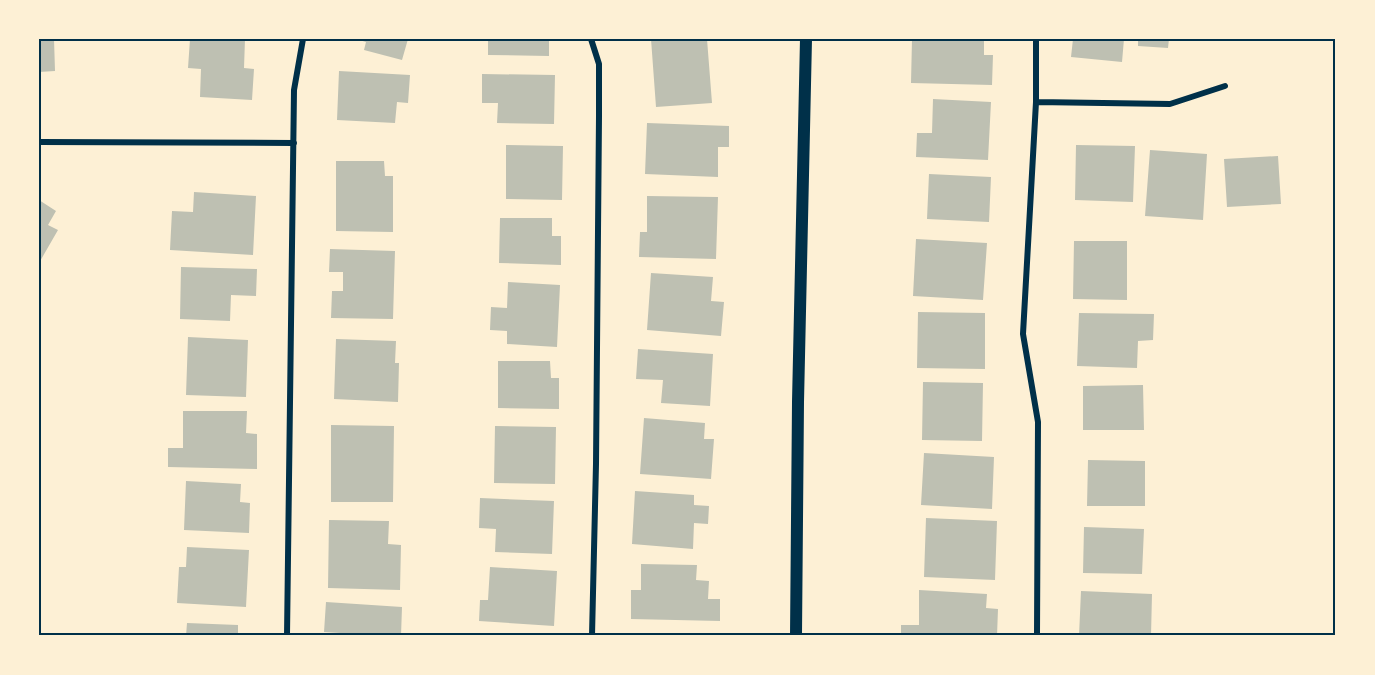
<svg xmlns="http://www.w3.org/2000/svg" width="1375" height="675" font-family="'Times New Roman',serif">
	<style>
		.building { fill: #bec0b2 }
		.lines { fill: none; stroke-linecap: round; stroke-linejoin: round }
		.minor { stroke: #003049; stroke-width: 6 }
		.secondary { stroke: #003049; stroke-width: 12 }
		.neatline { fill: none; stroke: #003049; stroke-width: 2 }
	</style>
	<rect width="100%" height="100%" fill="#fdf0d5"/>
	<path class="building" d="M 39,39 L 54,39 L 55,71 L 39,72 Z
		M 190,39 L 245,39 L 244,68 L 254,69 L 252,100 L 200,97 L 201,69 L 188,68 Z
		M 356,39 L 408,39 L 402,60 L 364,50 L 366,42 Z
		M 488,39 L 549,39 L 549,56 L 488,55 Z
		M 651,39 L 707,39 L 712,103 L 656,107 Z
		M 912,39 L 984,39 L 984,55 L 993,55 L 992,85 L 911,83 Z
		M 1073,39 L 1124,39 L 1122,62 L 1071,57 Z
		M 1138,39 L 1169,39 L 1168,48 L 1138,46 Z
		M 339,71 L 410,75 L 408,103 L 397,102 L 395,123 L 337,120 Z
		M 482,74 L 555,75 L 554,124 L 497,123 L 498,103 L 482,103 Z
		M 933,99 L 991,102 L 988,160 L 916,157 L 917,133 L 932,133 Z
		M 647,123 L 729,126 L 729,147 L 718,147 L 718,177 L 645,174 Z
		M 506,145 L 563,146 L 562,200 L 506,199 Z
		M 1076,145 L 1135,146 L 1133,202 L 1075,200 Z
		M 1150,150 L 1207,154 L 1203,220 L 1145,216 Z
		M 1278,156 L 1281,204 L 1227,207 L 1224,159 Z
		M 336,161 L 384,161 L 385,176 L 393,176 L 393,232 L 336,231 Z
		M 929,174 L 991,177 L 989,222 L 927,219 Z
		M 194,192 L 256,196 L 253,255 L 170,250 L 172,211 L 193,212 Z
		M 647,196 L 718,197 L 716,259 L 639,257 L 640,232 L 647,232 Z
		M 39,200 L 56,211 L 48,225 L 58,230 L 39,263 Z
		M 500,218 L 552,218 L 552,236 L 561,236 L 561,265 L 499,263 Z
		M 916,239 L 987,243 L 983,300 L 913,296 Z
		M 1074,241 L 1127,241 L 1127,300 L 1073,299 Z
		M 330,249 L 395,251 L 393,319 L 331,318 L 332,291 L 343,291 L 343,272 L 329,272 Z
		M 181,267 L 257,269 L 256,296 L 231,295 L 230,321 L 180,319 Z
		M 651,273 L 713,277 L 711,301 L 724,302 L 721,336 L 647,330 Z
		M 508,282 L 560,285 L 557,347 L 507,344 L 507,331 L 490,330 L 491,307 L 507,308 Z
		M 918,312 L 985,313 L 985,369 L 917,368 Z
		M 1079,313 L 1154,314 L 1153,340 L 1138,341 L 1137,368 L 1077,366 Z
		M 188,337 L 248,340 L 246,397 L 186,395 Z
		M 336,339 L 396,341 L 395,363 L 399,363 L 398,402 L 334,399 Z
		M 638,349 L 713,354 L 710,406 L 661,403 L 663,380 L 636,379 Z
		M 498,361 L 550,361 L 551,378 L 559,378 L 559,409 L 498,408 Z
		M 923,382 L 983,383 L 982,441 L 922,440 Z
		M 1143,385 L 1144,430 L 1083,430 L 1083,386 Z
		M 183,411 L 247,411 L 246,433 L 257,434 L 257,469 L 168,467 L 168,448 L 183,448 Z
		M 644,418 L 705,423 L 704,439 L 714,439 L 711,479 L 640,474 Z
		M 331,425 L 394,426 L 393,502 L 331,502 Z
		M 495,426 L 556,427 L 555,484 L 494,483 Z
		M 924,453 L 994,457 L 992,509 L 921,505 Z
		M 1088,460 L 1145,461 L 1145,506 L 1087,506 Z
		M 186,481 L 241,484 L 240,502 L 250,503 L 249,533 L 184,530 Z
		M 635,491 L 694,495 L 694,505 L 709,506 L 708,524 L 694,523 L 693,549 L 632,544 Z
		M 480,498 L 554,501 L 552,554 L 495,552 L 496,529 L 479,528 Z
		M 926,518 L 997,521 L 995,580 L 924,577 Z
		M 329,520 L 389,521 L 388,544 L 401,545 L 400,590 L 328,588 Z
		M 1084,527 L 1144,529 L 1142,574 L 1083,573 Z
		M 187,547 L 249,550 L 246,607 L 177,603 L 179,567 L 186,567 Z
		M 641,564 L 697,565 L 696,580 L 709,581 L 708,599 L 720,599 L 720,621 L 631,619 L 631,590 L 641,590 Z
		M 490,567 L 557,571 L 554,626 L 479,621 L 480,600 L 488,600 Z
		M 919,590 L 987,594 L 986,608 L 998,609 L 997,636 L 901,636 L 901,625 L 919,625 Z
		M 1081,591 L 1152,594 L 1151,636 L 1079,636 Z
		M 326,602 L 402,607 L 401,636 L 356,636 L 356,634 L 324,632 Z
		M 187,623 L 238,625 L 238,636 L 186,636 Z"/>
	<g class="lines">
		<path class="minor" d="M 591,39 L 599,64 L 599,116 L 596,464 L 592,636
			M 1036,39 L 1036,102 L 1023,334 L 1038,422 L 1037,636
			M 1036,102 L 1170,104 L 1225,86
			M 39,142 L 294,143
			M 287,636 L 294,90 L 303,39"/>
		<path class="secondary" d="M 796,636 L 798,402 L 806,39"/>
	</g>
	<rect width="1375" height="675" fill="none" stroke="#fdf0d5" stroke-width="81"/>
	<rect x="40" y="40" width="1294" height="594" class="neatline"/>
</svg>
